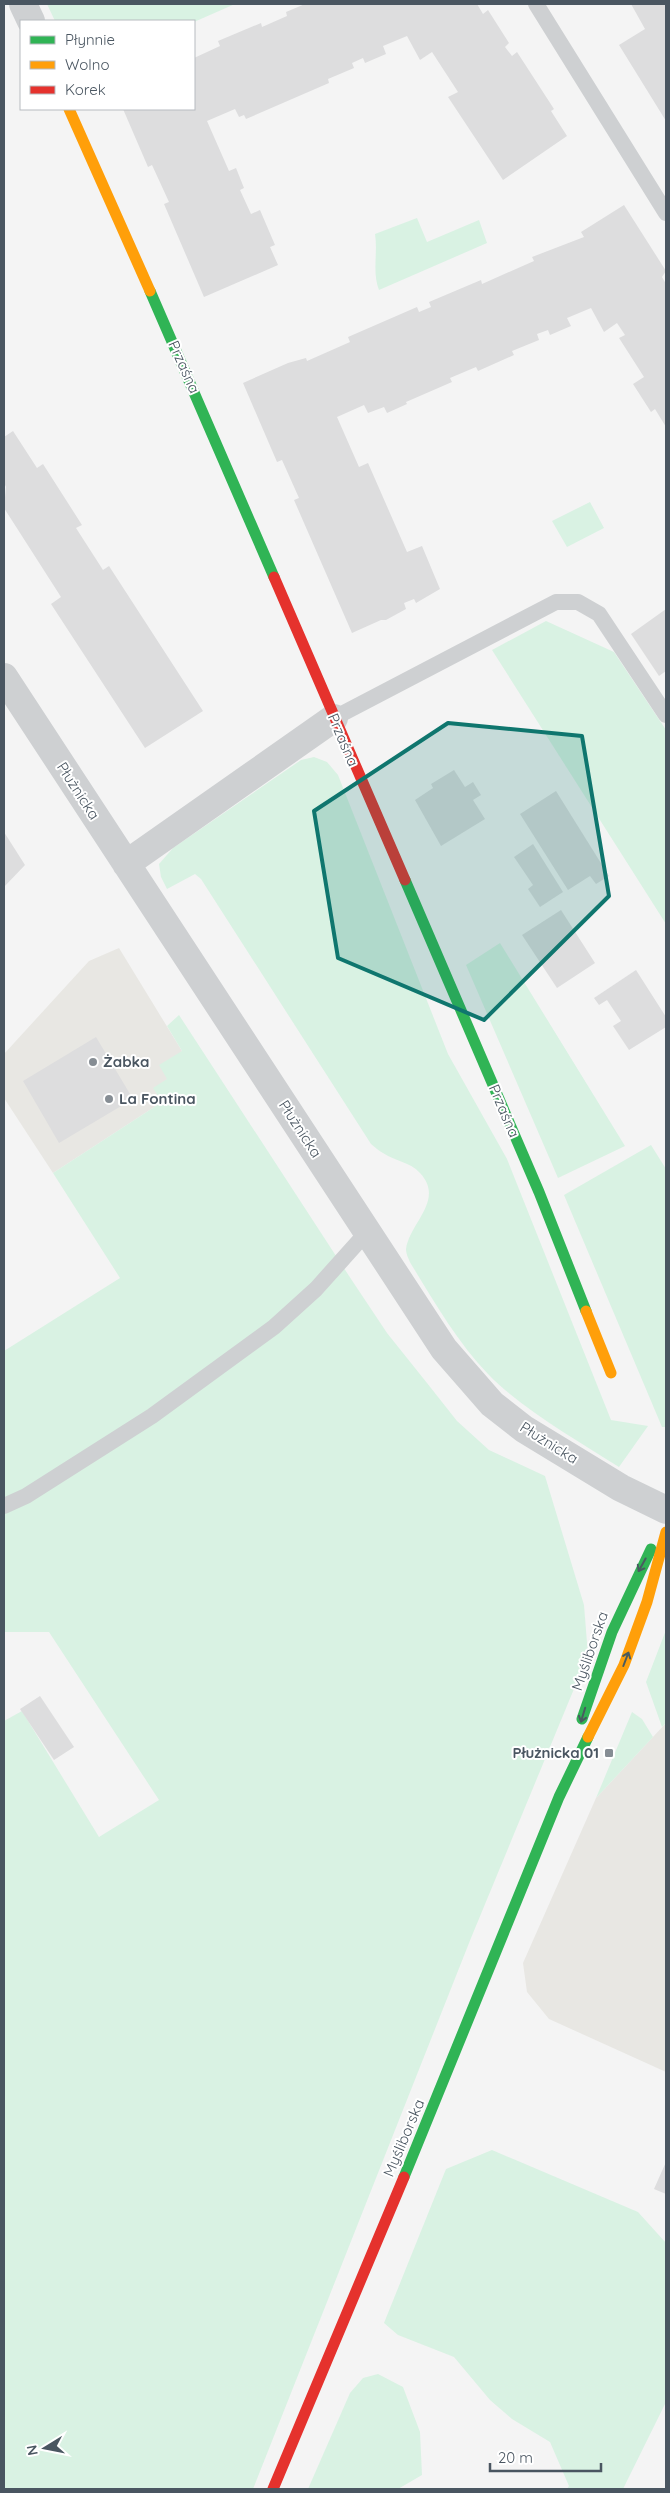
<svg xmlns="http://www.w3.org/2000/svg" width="670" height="2493" font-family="Quicksand,sans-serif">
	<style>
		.commercial { fill: #e8e7e3 }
		.green { fill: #d9f2e3 }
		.building { fill: #ddddde }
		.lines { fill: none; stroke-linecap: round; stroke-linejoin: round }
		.lane { stroke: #ced0d2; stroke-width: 16 }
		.street { stroke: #ced0d2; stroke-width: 28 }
		.fast { stroke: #30b455; stroke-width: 11 }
		.slow { stroke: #ff9f0a; stroke-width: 11 }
		.jam { stroke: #e5322d; stroke-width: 11 }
		.oneway { stroke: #495b60 }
		.marked { fill: #0f766e; fill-opacity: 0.2; stroke: #0f766e; stroke-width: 4; stroke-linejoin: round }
		.poi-dot { fill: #868d94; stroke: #fff; stroke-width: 2 }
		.labels { text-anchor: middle; stroke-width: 4; stroke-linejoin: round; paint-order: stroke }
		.street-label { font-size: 15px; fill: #4a5661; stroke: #fff }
		.poi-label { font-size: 15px; font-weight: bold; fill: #4a5661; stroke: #fff; text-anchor: start }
	</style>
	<rect width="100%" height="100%" fill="#f4f4f4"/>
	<path class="commercial" d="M 119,948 L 182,1051 L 167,1079 L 162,1102 L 53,1173 L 4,1098 L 4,1054 L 89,961 Z
		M 666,1723 L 666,2072 L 549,2019 L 527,1992 L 523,1963 L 596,1798 Z"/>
	<path class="green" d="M 47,4 L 235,4 L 194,22 L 55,21 Z
		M 417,218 L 427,242 L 479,220 L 487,243 L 379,290 C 372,273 378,252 375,234 Z
		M 590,502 L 604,528 L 567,547 L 552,521 Z
		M 546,621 L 614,652 L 666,730 L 666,924 L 492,650 Z
		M 314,757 L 327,762 L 338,775 L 448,1054 L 507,1159 L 611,1420 L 648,1426 L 619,1467 C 577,1440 523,1410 488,1374 C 457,1342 434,1301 411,1264 C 409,1260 406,1254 406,1249 C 410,1222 445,1200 420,1173 C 410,1162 395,1161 383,1153 C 379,1151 375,1147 371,1144 L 201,879 L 195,874 L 167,889 L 161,877 L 159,864 L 173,848 L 301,760 Z
		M 500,943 L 625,1146 L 558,1178 L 466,965 Z
		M 179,1015 L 353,1282 L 387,1333 L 427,1383 L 457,1421 L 489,1450 L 545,1476 L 584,1605 L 588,1655 L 471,1938 L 253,2489 L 4,2489 L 4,1721 L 22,1711 L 99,1837 L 159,1800 L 49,1632 L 4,1632 L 4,1351 L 120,1278 L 53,1173 L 162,1102 L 153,1088 L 167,1079 L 159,1065 L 182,1051 L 167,1026 Z
		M 651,1145 L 666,1169 L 666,1427 L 662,1427 L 564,1195 Z
		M 666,1630 L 666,1723 L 662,1727 L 646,1682 Z
		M 632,1712 L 642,1719 L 653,1737 L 596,1798 Z
		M 492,2150 L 638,2212 L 666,2243 L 666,2402 L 623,2489 L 567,2489 L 569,2486 L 550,2442 L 512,2419 L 490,2400 L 454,2357 L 398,2335 L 384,2323 L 446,2169 Z
		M 378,2374 L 403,2387 L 420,2432 L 422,2475 L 398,2489 L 308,2489 L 350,2393 L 363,2378 Z"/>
	<path class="building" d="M 305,4 L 477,4 L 483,14 L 488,10 L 509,43 L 505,47 L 512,56 L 517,52 L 554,109 L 551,111 L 567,136 L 503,180 L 448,97 L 458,92 L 432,52 L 420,60 L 407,36 L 383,46 L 386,54 L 365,63 L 363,58 L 352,63 L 354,68 L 328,79 L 329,83 L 246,119 L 244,115 L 239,117 L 235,109 L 207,121 L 229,171 L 236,168 L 244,188 L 240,190 L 251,214 L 260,210 L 275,245 L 270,247 L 278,265 L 204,297 L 164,204 L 169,202 L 152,165 L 148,167 L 123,109 L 194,109 L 194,58 L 220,46 L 218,41 L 261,23 L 262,27 L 287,16 L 286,12 Z
		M 631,4 L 666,4 L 666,121 L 619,45 L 645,29 Z
		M 624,205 L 666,271 L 662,277 L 666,284 L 666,427 L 655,409 L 651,412 L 633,384 L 644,377 L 619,338 L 625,335 L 617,323 L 604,332 L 591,308 L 567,318 L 571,326 L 550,335 L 548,330 L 537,334 L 539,340 L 512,351 L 514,355 L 478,371 L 476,367 L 450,378 L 452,382 L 406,402 L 407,404 L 387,413 L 384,407 L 368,413 L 364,405 L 337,417 L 359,467 L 368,463 L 407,552 L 422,546 L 440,589 L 416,603 L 414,599 L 404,603 L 406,609 L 386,620 L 381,620 L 352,633 L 294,500 L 299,498 L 282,460 L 277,462 L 243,383 L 288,363 L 306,358 L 307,361 L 350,342 L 348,337 L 417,307 L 419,312 L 431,307 L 429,302 L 481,280 L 482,284 L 534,261 L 532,257 L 584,237 L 581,232 Z
		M 13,431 L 37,468 L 43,464 L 82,525 L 76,528 L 103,570 L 109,566 L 203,711 L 145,748 L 51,604 L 61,597 L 4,508 L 6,487 L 4,483 L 4,437 Z
		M 666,609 L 666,671 L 659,676 L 631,634 Z
		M 454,770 L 465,787 L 473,782 L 481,795 L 473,800 L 485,819 L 441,846 L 415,800 L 433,788 L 431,784 Z
		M 556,791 L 609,876 L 596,884 L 590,876 L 568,890 L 520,814 Z
		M 4,832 L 25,865 L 4,887 Z
		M 533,844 L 563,892 L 540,907 L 528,889 L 533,885 L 514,857 Z
		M 561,910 L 595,963 L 557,988 L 522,935 Z
		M 636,970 L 666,1017 L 666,1027 L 629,1050 L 613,1026 L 621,1021 L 607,1000 L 599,1005 L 594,998 Z
		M 96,1037 L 133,1099 L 59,1143 L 23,1081 Z
		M 40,1696 L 74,1747 L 54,1760 L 20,1709 Z
		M 666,2162 L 666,2194 L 654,2189 Z"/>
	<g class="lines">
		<path class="lane" d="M 536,4 L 666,213
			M 334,718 L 556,602 L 578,602 L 599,614 L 666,715
			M 4,1506 L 26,1496 L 152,1416 L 274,1327 L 316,1289 L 367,1232"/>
		<path class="street" d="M 23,4 L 31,21
			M 4,677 L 444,1349 L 492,1404 L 524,1429 L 621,1488 L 666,1510
			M 126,864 L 334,718"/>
		<path class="fast" d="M 150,291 L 274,577
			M 405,880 L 539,1192 L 586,1311
			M 582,1719 L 612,1632 L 651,1549
			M 404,2177 L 559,1797 L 588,1737"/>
		<path class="slow" d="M 69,109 L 150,291
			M 586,1311 L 611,1373
			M 588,1737 L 624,1665 L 647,1602 L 666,1532"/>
		<path class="jam" d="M 274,577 L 405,880
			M 273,2489 L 404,2177"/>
	</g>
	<defs><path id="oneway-shaft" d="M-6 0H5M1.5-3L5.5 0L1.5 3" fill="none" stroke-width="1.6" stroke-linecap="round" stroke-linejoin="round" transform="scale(1.25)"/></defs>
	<g class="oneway">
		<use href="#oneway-shaft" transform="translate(642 1565) rotate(119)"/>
		<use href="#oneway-shaft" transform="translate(626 1659) rotate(-69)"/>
		<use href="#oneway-shaft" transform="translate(583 1715) rotate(107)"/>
	</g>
	<path class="marked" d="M 448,723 L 582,736 L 609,896 L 484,1020 L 338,958 L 314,811 Z"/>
	<g class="poi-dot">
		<circle cx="93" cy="1062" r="5"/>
		<circle cx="109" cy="1099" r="5"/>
		<rect x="604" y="1748" width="10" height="10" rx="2.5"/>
	</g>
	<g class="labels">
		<g class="street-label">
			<text transform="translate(184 367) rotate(66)" y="5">Przaśna</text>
			<text transform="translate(343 740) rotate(67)" y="5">Przaśna</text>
			<text transform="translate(78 791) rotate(57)" y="5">Płużnicka</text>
			<text transform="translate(504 1111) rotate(67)" y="5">Przaśna</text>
			<text transform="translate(300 1129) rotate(57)" y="5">Płużnicka</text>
			<text transform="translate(549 1443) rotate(32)" y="5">Płużnicka</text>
			<text transform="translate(590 1651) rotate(-71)" y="5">Myśliborska</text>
			<text transform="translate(404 2138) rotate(-67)" y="5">Myśliborska</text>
		</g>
		<g class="poi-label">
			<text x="103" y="1067">Żabka</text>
			<text x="119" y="1104">La Fontina</text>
			<text x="599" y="1758" text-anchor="end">Płużnicka 01</text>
		</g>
	</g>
	<rect width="670" height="2493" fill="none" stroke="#4a5661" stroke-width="10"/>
	<rect x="20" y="20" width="175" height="90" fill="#ffffff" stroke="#b7bbc0"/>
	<rect x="30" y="36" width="25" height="8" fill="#30b455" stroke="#b7bbc0"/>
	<text x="65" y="45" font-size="15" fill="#4a5661">Płynnie</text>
	<rect x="30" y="61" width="25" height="8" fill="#ff9f0a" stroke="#b7bbc0"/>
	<text x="65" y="70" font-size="15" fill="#4a5661">Wolno</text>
	<rect x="30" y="86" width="25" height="8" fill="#e5322d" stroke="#b7bbc0"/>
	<text x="65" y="95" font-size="15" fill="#4a5661">Korek</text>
	<g transform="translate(45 2448) rotate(260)" stroke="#ffffff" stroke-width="4" paint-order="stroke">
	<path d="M0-4L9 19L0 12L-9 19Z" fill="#4a5661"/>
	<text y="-8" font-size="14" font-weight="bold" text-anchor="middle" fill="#4a5661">N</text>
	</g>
	<path d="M490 2463v8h111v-8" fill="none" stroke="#4a5661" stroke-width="2.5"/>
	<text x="498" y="2463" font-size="15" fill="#4a5661" stroke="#ffffff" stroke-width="4" paint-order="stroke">20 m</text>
</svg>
